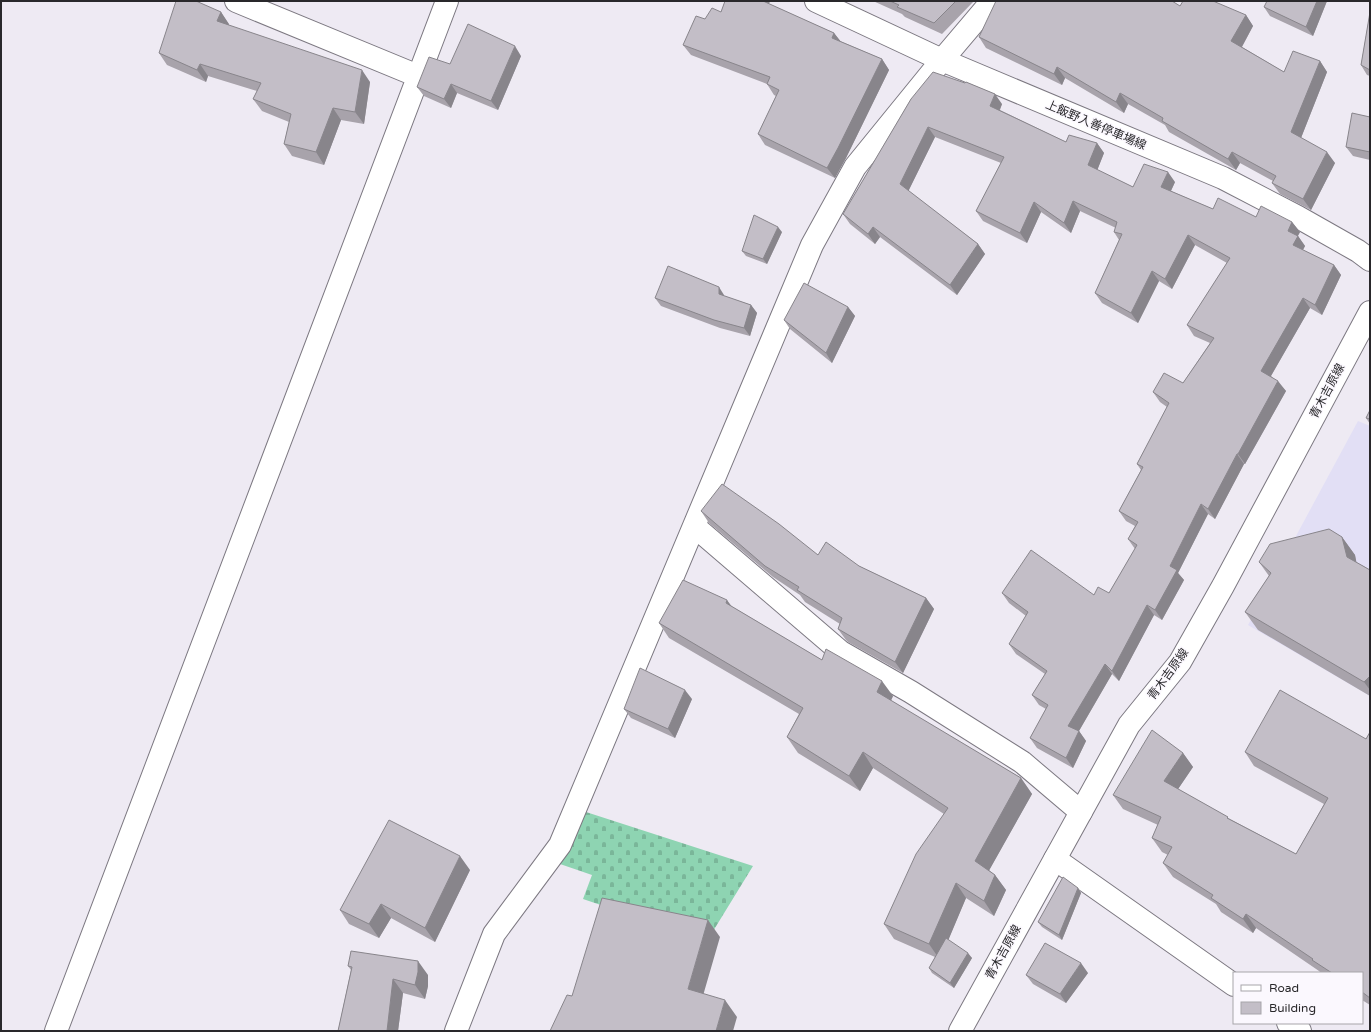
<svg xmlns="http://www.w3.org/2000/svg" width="1371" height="1032" font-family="'Varela Round','Noto Sans JP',sans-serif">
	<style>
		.education { fill: #e2dff5 }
		.cemetery { fill: url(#cemetery-stones) }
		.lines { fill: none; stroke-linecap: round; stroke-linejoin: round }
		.minor-casing { stroke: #7c7881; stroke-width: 24 }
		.secondary-casing { stroke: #7c7881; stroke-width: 24 }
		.minor { stroke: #fff; stroke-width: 22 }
		.secondary { stroke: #fff; stroke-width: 22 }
		.wall { fill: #a8a3ab }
		.shaded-wall { fill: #88858b }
		.building { fill: #c3bec7; stroke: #88858b }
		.labels { text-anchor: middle; stroke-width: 3; stroke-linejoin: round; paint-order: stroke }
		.street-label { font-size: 12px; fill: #29282b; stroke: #fbf8fe }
	</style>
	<defs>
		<pattern id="cemetery-stones" width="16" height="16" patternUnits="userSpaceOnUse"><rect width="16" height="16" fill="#8ed4b2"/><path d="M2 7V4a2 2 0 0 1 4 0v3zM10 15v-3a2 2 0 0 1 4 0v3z" fill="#7ab699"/></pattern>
	</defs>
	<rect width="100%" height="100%" fill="#eeeaf3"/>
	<path class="education" d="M 1358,421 L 1370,426 L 1370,696 L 1248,625 Z"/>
	<path class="cemetery" d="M 586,812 L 753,866 L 707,941 L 583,899 L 592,875 L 560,864 Z"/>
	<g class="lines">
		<g class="minor-casing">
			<path id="minor" d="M 236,1 L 418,76
				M 694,526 L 841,652 L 911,692 L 1022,762 L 1081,812
				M 1055,859 L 1234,985
				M 1288,1023 L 1300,1031
				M 56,1031 L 447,1
				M 456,1031 L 494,934 L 560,845 L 812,245 L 855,167 L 942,60 L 992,1"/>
		</g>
		<g class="secondary-casing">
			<path id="secondary" d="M 816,1 L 942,60 L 1223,178 L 1298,217 L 1358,251 L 1370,260
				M 960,1031 L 1129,725 L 1180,662 L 1223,586 L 1370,312"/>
		</g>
		<use href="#minor" class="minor"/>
		<use href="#secondary" class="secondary"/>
	</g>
	<path class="wall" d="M 725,1 L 770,1 L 769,4 L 834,33 L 840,41 L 882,59 L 889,70 L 846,158 L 835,178 L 765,145 L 758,134 L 776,96 L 774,95 L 767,84 L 691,55 L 683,45 L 705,19 L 721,12 Z
		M 873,1 L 974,1 L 942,34 L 905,17 L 902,14 Z
		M 1327,1 L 1313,36 L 1270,16 L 1264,7 Z
		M 1180,6 L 1246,15 L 1253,26 L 1242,47 L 1284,72 L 1320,61 L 1327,72 L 1301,138 L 1335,163 L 1311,210 L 1280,194 L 1272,183 L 1273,181 L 1240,163 L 1236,170 L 1169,132 L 1165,125 L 1128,104 L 1124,113 L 1065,78 L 1062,85 L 986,48 L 979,37 Z
		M 221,12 L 229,25 L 370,82 L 364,124 L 341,120 L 324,165 L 292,156 L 284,144 L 289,122 L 262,111 L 253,99 L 257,91 L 208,76 L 206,82 L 167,65 L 159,53 Z
		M 1370,12 L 1370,76 L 1367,75 L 1361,65 Z
		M 521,56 L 498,110 L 457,93 L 451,108 L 424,96 L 417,87 L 450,64 Z
		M 911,99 L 1002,104 L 1000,110 L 1066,142 L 1097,143 L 1104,153 L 1097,170 L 1133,187 L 1175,182 L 1171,191 L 1213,209 L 1256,217 L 1292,222 L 1300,232 L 1298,236 L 1305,246 L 1303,250 L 1334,265 L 1341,275 L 1322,315 L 1310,308 L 1271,376 L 1286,391 L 1245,464 L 1244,464 L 1215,519 L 1208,514 L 1178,573 L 1184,580 L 1162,620 L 1154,615 L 1119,681 L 1112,674 L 1079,731 L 1086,741 L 1073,768 L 1037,748 L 1030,738 L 1046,709 L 1039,705 L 1032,695 L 1045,674 L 1016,654 L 1009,644 L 1026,616 L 1009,603 L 1002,593 L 1094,595 L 1109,593 L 1135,549 L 1128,539 L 1135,526 L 1126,521 L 1119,511 L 1141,470 L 1137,464 L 1167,407 L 1160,402 L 1153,392 L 1183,383 L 1210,343 L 1194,336 L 1187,325 L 1227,263 L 1195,245 L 1172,289 L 1159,281 L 1138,323 L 1102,303 L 1095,293 L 1119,240 L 1114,232 L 1116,228 L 1080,211 L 1071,233 L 1041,212 L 1027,243 L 983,221 L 976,211 L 1001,163 L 935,137 L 908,191 L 978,244 L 985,254 L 957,295 L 880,237 L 875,244 L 850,224 L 843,214 Z
		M 1370,117 L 1370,160 L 1353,156 L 1346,147 Z
		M 782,232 L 767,264 L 746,256 L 742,251 Z
		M 724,295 L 724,296 L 751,305 L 757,313 L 750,336 L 720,328 L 661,306 L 655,298 Z
		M 848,307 L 855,316 L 832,363 L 790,329 L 784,320 Z
		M 1370,410 L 1370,424 L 1366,418 Z
		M 701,511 L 818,555 L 859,566 L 926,598 L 934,609 L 903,673 L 848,642 L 846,640 L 838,629 L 840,624 L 805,602 L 800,595 L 773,577 L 709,523 Z
		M 1342,537 L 1355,555 L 1356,562 L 1370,570 L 1370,696 L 1258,630 L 1245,612 L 1269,576 L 1259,562 Z
		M 731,606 L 822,660 L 893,696 L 891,701 L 1021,778 L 1032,794 L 989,870 L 995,875 L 1006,890 L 994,916 L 966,898 L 948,940 L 972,958 L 954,988 L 932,973 L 929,968 L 935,957 L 894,939 L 884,924 L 944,814 L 873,768 L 860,791 L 798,753 L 787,737 L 799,714 L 669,638 L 659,623 Z
		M 692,699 L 675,738 L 631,718 L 624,709 Z
		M 1370,732 L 1370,1005 L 1362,1000 L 1362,973 L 1321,973 L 1319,971 L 1256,928 L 1253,933 L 1221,912 L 1216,904 L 1173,877 L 1163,863 L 1168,855 L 1162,852 L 1152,838 L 1158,825 L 1123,809 L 1113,795 L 1183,753 L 1193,767 L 1178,789 L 1230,819 L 1296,854 L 1324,804 L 1254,766 L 1245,752 L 1366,739 Z
		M 470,870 L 435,942 L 391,918 L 379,938 L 349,924 L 340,910 Z
		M 1078,888 L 1081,893 L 1062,940 L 1042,927 L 1038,922 Z
		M 348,966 L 428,975 L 428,986 L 425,999 L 403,993 L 398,1031 L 338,1031 L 351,970 Z
		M 1088,973 L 1066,1003 L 1033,984 L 1026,975 Z"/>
	<path class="shaded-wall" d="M 760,1 L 770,1 L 766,10 Z
		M 1317,1 L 1327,1 L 1313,36 L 1306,27 Z
		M 221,12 L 229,24 L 226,33 L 217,21 Z
		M 1246,15 L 1253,26 L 1239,52 L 1231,41 Z
		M 834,33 L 842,43 L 832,38 Z
		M 515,46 L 521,56 L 498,110 L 491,101 Z
		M 882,59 L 889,70 L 846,158 L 835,178 L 827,168 Z
		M 1320,61 L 1327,72 L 1299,143 L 1291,132 Z
		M 200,64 L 208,76 L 206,82 L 197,70 Z
		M 1057,67 L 1065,78 L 1062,85 L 1054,74 Z
		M 362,70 L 370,82 L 364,124 L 355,112 Z
		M 451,84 L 457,93 L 451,108 L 444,99 Z
		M 1120,93 L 1128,104 L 1124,113 L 1116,102 Z
		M 995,94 L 1002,104 L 997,116 L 990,106 Z
		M 333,108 L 341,120 L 324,165 L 316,152 Z
		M 928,127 L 935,137 L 907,194 L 900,184 Z
		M 1097,143 L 1104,153 L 1095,176 L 1088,165 Z
		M 1232,152 L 1240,163 L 1236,170 L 1228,159 Z
		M 1327,152 L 1335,163 L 1311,210 L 1303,199 Z
		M 1168,172 L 1175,182 L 1168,197 L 1161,187 Z
		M 1073,201 L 1080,211 L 1071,233 L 1064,223 Z
		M 1034,202 L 1041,212 L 1027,243 L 1020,233 Z
		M 1292,222 L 1300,232 L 1297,237 L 1298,236 L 1305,246 L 1300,255 L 1293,245 L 1288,231 Z
		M 778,227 L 782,232 L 767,264 L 763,259 Z
		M 873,227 L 880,237 L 875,244 L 868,234 Z
		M 1188,235 L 1195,245 L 1172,289 L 1165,279 Z
		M 978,244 L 985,254 L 957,295 L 950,285 Z
		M 1334,265 L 1341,275 L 1322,315 L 1315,305 Z
		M 1152,271 L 1159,281 L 1138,323 L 1131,313 Z
		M 719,287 L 724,295 L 724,302 L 719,294 Z
		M 1303,298 L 1310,308 L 1268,381 L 1261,371 Z
		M 751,305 L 757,313 L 750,336 L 744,328 Z
		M 848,307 L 855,316 L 832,363 L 826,353 Z
		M 1278,381 L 1286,391 L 1245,464 L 1238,454 Z
		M 1237,454 L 1244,464 L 1215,519 L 1208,509 Z
		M 1201,504 L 1208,514 L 1178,573 L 1184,580 L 1162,620 L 1155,610 L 1170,566 Z
		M 1342,537 L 1355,555 L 1359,575 L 1347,557 Z
		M 926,598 L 934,609 L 903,673 L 895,662 Z
		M 727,600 L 738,615 L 726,603 Z
		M 1147,605 L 1154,615 L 1119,681 L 1112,671 Z
		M 1105,664 L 1112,674 L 1076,736 L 1068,726 Z
		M 1370,676 L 1370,690 L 1364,682 Z
		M 882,681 L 893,696 L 887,708 L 877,692 Z
		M 685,690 L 692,699 L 675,738 L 668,729 Z
		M 1079,731 L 1086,741 L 1073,768 L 1066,758 Z
		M 863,752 L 873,768 L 860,791 L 849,776 Z
		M 1183,753 L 1193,767 L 1174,795 L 1164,781 Z
		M 1021,778 L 1032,794 L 986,876 L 975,861 Z
		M 460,856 L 470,870 L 435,942 L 425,928 Z
		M 995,875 L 1006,890 L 994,916 L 984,901 Z
		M 956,883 L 966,898 L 940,960 L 929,944 Z
		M 1078,888 L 1081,893 L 1062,940 L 1059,935 Z
		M 381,904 L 391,918 L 379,938 L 369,924 Z
		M 1246,914 L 1256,928 L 1253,933 L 1243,919 Z
		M 708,920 L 720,937 L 700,1006 L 688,989 Z
		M 968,953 L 972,958 L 954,988 L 950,983 Z
		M 418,961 L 428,975 L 428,986 L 425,999 L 415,985 Z
		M 1081,963 L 1088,973 L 1066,1003 L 1060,994 Z
		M 393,979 L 403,993 L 398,1031 L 387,1031 Z
		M 725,1000 L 737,1017 L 733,1031 L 716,1031 Z"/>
	<path class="building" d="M 176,1 L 196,1 L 221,12 L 217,21 L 362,70 L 355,112 L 333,108 L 316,152 L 284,144 L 291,114 L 253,99 L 261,83 L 200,64 L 197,70 L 159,53 Z
		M 725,1 L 763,1 L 834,33 L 832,38 L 882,59 L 838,148 L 827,168 L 758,134 L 779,90 L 767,84 L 770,77 L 683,45 L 696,16 L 705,19 L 712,8 L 721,12 Z
		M 890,1 L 956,1 L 934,23 L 897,7 L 899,5 Z
		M 996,1 L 1172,1 L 1180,6 L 1183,1 L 1213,1 L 1246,15 L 1231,41 L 1284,72 L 1293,51 L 1320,61 L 1291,132 L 1327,152 L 1303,199 L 1272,183 L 1276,176 L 1232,152 L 1228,159 L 1162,121 L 1163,118 L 1120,93 L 1116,102 L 1057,67 L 1054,74 L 979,37 Z
		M 1267,1 L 1317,1 L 1306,27 L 1264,7 Z
		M 1370,12 L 1370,70 L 1361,65 Z
		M 468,24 L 515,46 L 491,101 L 451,84 L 444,99 L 417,87 L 429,57 L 450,64 Z
		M 933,72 L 965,83 L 966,82 L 995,94 L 990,106 L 1066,142 L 1069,135 L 1097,143 L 1088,165 L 1133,187 L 1144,164 L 1168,172 L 1161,187 L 1213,209 L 1218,198 L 1256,217 L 1261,206 L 1292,222 L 1288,231 L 1298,236 L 1293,245 L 1334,265 L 1315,305 L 1303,298 L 1261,371 L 1278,381 L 1238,454 L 1237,454 L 1208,509 L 1201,504 L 1170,566 L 1177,570 L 1155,610 L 1147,605 L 1112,671 L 1105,664 L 1068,726 L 1079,731 L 1066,758 L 1030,738 L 1048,705 L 1032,695 L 1047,671 L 1009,644 L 1028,612 L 1002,593 L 1031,550 L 1094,595 L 1098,587 L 1109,593 L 1137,545 L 1128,539 L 1138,522 L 1119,511 L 1143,467 L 1137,464 L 1169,403 L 1153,392 L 1164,373 L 1183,383 L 1214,338 L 1187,325 L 1230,258 L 1188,235 L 1165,279 L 1152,271 L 1131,313 L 1095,293 L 1122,234 L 1114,232 L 1117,222 L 1073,201 L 1064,223 L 1034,202 L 1020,233 L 976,211 L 1004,157 L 928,127 L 900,184 L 978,244 L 950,285 L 873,227 L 868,234 L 843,214 L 911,99 Z
		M 1352,113 L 1370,117 L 1370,152 L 1346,147 Z
		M 754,215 L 778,227 L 763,259 L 742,251 Z
		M 668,266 L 719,287 L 719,294 L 751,305 L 744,328 L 714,320 L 655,298 Z
		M 804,283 L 848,307 L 826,353 L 784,320 Z
		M 1370,410 L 1370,419 L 1366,418 Z
		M 722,484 L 779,524 L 818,555 L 826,542 L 859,566 L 926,598 L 895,662 L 840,630 L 838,629 L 842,618 L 797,590 L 799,587 L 765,566 L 701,511 Z
		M 1329,529 L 1342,537 L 1347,557 L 1370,570 L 1370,676 L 1364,682 L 1245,612 L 1271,573 L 1259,562 L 1270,544 Z
		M 683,580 L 727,600 L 726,603 L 822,660 L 826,649 L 882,681 L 877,692 L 1021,778 L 975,861 L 995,875 L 984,901 L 956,883 L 929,944 L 884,924 L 916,854 L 948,808 L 863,752 L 849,776 L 787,737 L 803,708 L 659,623 Z
		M 640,668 L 685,690 L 668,729 L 624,709 Z
		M 1280,690 L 1366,739 L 1370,732 L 1370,998 L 1362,992 L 1362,973 L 1332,973 L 1312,960 L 1313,959 L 1246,914 L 1243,919 L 1211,898 L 1213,895 L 1163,863 L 1172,847 L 1152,838 L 1161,817 L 1113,795 L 1152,730 L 1183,753 L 1164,781 L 1228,817 L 1227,818 L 1296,854 L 1328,798 L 1245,752 Z
		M 389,820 L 460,856 L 425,928 L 381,904 L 369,924 L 340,910 Z
		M 1063,877 L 1078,888 L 1059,935 L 1038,922 Z
		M 602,898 L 708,920 L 688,989 L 725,1000 L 716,1031 L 550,1031 L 567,995 L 572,996 Z
		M 946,938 L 968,953 L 950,983 L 929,968 Z
		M 1045,943 L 1081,963 L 1060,994 L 1026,975 Z
		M 351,951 L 418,961 L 418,972 L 415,985 L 393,979 L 387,1031 L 338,1031 L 352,967 L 348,966 Z"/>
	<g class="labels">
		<g class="street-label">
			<text transform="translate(1096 125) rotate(23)" y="4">上飯野入善停車場線</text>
			<text transform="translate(1327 391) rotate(-62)" y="4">青木吉原線</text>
			<text transform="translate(1168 674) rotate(-54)" y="4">青木吉原線</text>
			<text transform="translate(1003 952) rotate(-61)" y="4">青木吉原線</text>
		</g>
	</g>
	<rect width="1371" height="1032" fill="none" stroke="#29282b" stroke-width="4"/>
	<rect x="1233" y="972" width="130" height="52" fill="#fbf8fe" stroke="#a7a5aa"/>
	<rect x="1241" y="985" width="20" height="6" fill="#ffffff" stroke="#a7a5aa"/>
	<text x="1269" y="992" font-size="12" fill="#29282b">Road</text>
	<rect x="1241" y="1002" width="20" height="12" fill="#c3bec7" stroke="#a7a5aa"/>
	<text x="1269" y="1012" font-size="12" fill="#29282b">Building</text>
</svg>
